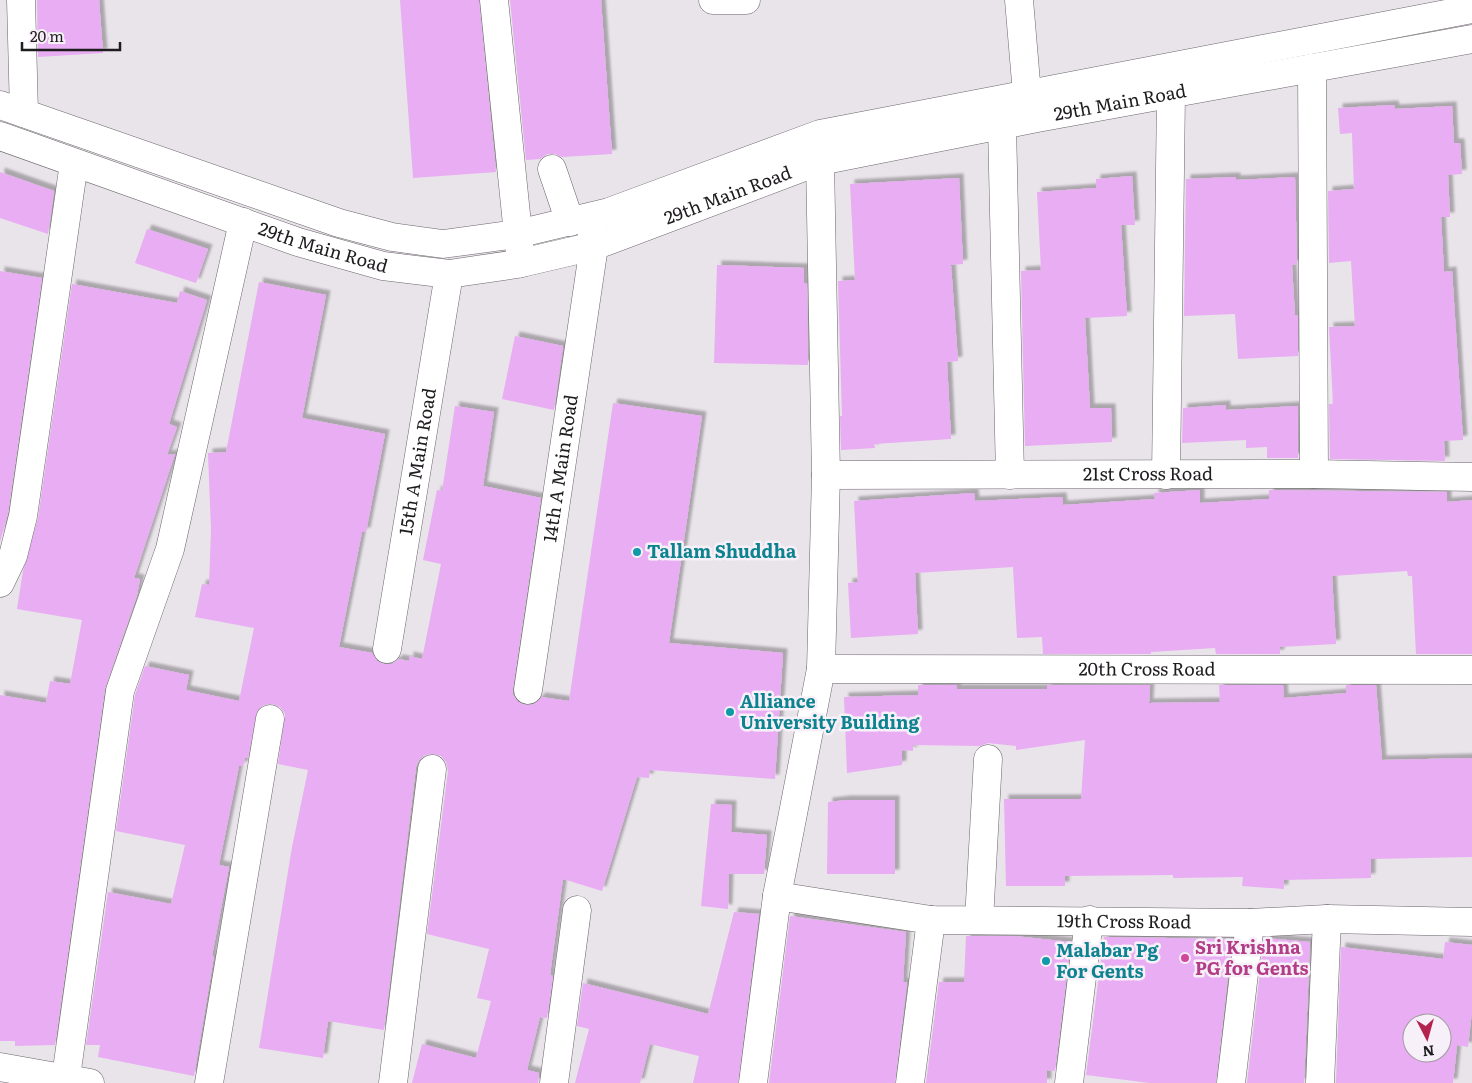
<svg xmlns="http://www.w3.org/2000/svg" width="1472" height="1083" font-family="Literata,serif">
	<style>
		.building { fill: #e8adf2; fill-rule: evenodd; filter: url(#shadow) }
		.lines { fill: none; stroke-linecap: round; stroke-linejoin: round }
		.minor-casing { stroke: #6b656c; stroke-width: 29 }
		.major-casing { stroke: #6b656c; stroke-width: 29 }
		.minor { stroke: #fff; stroke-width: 28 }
		.major { stroke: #fff; stroke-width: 28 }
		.culture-dot { fill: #0f9aa8; stroke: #f7f0f8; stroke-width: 2 }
		.hotel-dot { fill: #d1479c; stroke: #f7f0f8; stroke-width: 2 }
		.labels { text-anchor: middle; stroke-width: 5; stroke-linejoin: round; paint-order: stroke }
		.street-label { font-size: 18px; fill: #1f1c1f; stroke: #f7f0f8 }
		.culture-label { font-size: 18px; font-weight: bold; fill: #0d838f; stroke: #f7f0f8; text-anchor: start }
		.hotel-label { font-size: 18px; font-weight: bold; fill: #b23c85; stroke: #f7f0f8; text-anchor: start }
	</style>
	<defs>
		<filter id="shadow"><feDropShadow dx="4.5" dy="-4.5" stdDeviation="1" flood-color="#0004"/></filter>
	</defs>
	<rect width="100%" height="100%" fill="#e9e3ea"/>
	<path class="building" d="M 37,0 L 99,0 L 103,53 L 38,57 Z
		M 400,0 L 479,0 L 496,172 L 413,178 Z
		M 510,0 L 601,0 L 612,154 L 562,157 L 555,154 L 547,154 L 540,159 L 526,160 Z
		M 1394,105 L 1395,109 L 1452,106 L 1454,143 L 1460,143 L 1462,174 L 1448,175 L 1450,217 L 1441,217 L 1444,272 L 1452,271 L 1463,440 L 1444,441 L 1445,461 L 1330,459 L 1329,404 L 1333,404 L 1329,327 L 1355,326 L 1351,261 L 1329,263 L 1328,191 L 1354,189 L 1352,133 L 1340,134 L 1338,108 Z
		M 0,172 L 54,191 L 48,234 L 0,218 Z
		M 1132,176 L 1135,225 L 1121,225 L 1127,316 L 1085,318 L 1090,408 L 1111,408 L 1112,442 L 1025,446 L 1021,271 L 1041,270 L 1037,192 L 1096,188 L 1096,179 Z
		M 1236,177 L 1236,180 L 1295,177 L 1297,264 L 1292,265 L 1295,316 L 1298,315 L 1298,356 L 1238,359 L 1235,314 L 1184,316 L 1186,179 Z
		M 959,178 L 963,264 L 951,265 L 958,361 L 947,362 L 951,439 L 874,444 L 875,448 L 841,450 L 840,416 L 842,416 L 838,281 L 855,280 L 850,184 Z
		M 147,229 L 208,249 L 196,283 L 135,263 Z
		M 717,265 L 804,268 L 804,283 L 807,283 L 808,365 L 714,363 Z
		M 0,271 L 42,278 L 8,513 L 0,542 Z
		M 259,282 L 326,295 L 302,418 L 385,434 L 366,532 L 362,532 L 339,647 L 372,653 L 377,661 L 384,664 L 392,664 L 399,659 L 409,661 L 409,656 L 422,659 L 441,564 L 423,560 L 437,490 L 442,491 L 455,406 L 494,412 L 483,486 L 541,498 L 513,688 L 513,695 L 518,702 L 526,705 L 534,704 L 541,697 L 569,701 L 613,403 L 702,416 L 669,643 L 783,653 L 775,779 L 650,770 L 649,778 L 637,777 L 602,891 L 563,879 L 550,975 L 553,976 L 547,1018 L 540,1017 L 527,1070 L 539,1073 L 538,1083 L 412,1083 L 422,1044 L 476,1058 L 491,1001 L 477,998 L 489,949 L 427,934 L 448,771 L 446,762 L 441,756 L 434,754 L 425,755 L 419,760 L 416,767 L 384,1030 L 328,1021 L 323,1058 L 259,1048 L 292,847 L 308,770 L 278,764 L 285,714 L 280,707 L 272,704 L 264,705 L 258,709 L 248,758 L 245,758 L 243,766 L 239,766 L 219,865 L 229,867 L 212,956 L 214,956 L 194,1076 L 98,1057 L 100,1045 L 86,1045 L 108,892 L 171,904 L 185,845 L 116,831 L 135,695 L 145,666 L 189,675 L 186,690 L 239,701 L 254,628 L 195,617 L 202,584 L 209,585 L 211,530 L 208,453 L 226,452 Z
		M 72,284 L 177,303 L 180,291 L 207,300 L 169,424 L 177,427 L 167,455 L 175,454 L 134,578 L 140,579 L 137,595 L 105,689 L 55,1045 L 15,1046 L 15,1041 L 0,1041 L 0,695 L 46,703 L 50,681 L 70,684 L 82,620 L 17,609 L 23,571 L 38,518 Z
		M 515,336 L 563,346 L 554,410 L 502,399 Z
		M 1226,405 L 1226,410 L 1298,406 L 1298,458 L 1267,458 L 1267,447 L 1246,448 L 1246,440 L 1182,443 L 1183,408 Z
		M 1200,490 L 1200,503 L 1269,499 L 1269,490 L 1447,492 L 1447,502 L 1472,500 L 1472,654 L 1416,654 L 1412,576 L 1408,576 L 1407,571 L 1332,576 L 1336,644 L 1280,647 L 1280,654 L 1216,654 L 1215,648 L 1151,652 L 1151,654 L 1043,654 L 1042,637 L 1017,638 L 1013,567 L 915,573 L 918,634 L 851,638 L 848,583 L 858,582 L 854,501 L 974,493 L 975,501 L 1062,497 L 1063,505 L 1155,499 L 1154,493 Z
		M 918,685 L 957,685 L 957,689 L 1047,689 L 1047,685 L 1150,685 L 1149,703 L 1220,702 L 1219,685 L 1283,685 L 1284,698 L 1346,693 L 1346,685 L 1376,685 L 1382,760 L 1472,758 L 1472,857 L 1371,859 L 1371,878 L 1284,880 L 1284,889 L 1242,886 L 1243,877 L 1173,878 L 1173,875 L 1065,876 L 1065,886 L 1006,886 L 1004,799 L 1081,799 L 1085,740 L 1016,750 L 1016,746 L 988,743 L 980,746 L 913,745 L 913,751 L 902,750 L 902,765 L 847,773 L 844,697 L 918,695 Z
		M 847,800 L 895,800 L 895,874 L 827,874 L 828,802 Z
		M 711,804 L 732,805 L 731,832 L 767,835 L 764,874 L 729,874 L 728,909 L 701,906 Z
		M 734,912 L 759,914 L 738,1083 L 693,1083 L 699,1056 L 650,1044 L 640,1083 L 575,1083 L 589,1029 L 577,1026 L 583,983 L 708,1014 Z
		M 790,916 L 906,932 L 903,982 L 907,982 L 895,1083 L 769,1083 Z
		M 966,936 L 1014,936 L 1071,942 L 1055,1071 L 1047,1070 L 1047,1083 L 926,1083 L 939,982 L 964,982 Z
		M 1104,937 L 1232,939 L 1216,1083 L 1150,1083 L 1086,1075 Z
		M 1264,938 L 1310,942 L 1304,1083 L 1247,1083 Z
		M 1445,942 L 1472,945 L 1472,1011 L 1468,1047 L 1457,1045 L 1453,1083 L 1336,1083 L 1341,947 L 1443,959 ZM 1412,1023 L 1442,1023 L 1442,1053 L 1412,1053 Z"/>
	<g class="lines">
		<g class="minor-casing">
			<g id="minor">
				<path d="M 21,0 L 24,113"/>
				<path d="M 494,0 L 521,263"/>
				<path d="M 713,0 L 746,0"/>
				<path d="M 1019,0 L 1027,94"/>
				<path d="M 1312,68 L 1314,474"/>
				<path d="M 1002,125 L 1010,475"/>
				<path d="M 552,169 L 570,222"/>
				<path id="s1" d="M 826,475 L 1314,474 L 1472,477"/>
				<path d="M 1166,475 L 1171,94"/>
				<path d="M 0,583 L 13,556 L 23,516 L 74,163"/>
				<path id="s2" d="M 387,649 L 449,274"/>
				<path id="s3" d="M 821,669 L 1472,670"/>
				<path id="s4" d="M 528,690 L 594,246 L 590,224"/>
				<path id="s5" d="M 777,896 L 931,920 L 1250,923 L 1327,919 L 1472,922"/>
				<path d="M 979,920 L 988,759"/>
				<path d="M 0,1067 L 90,1083"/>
				<path d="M 66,1077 L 120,691 L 170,549 L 243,222"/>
				<path d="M 209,1083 L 270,719"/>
				<path d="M 393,1083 L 432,769"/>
				<path d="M 554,1083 L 577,910"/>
				<path d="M 753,1083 L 777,896 L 821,669 L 826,475 L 820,161"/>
				<path d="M 910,1083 L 931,920"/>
				<path d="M 1069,1083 L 1089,920"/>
				<path d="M 1231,1083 L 1250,923"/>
				<path d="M 1320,1083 L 1327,919"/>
			</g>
		</g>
		<g class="major-casing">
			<g id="major">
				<path d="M 0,105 L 339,223 L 392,237 L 443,244 L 517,234 L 609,212 L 820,134 L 1472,9"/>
				<path id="s6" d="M 0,136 L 298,242 L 383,266 L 449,274 L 517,264 L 594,246 L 820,161 L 1037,118 L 1472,39"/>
			</g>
		</g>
		<use href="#minor" class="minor"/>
		<use href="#major" class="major"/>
	</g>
	<g class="culture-dot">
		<circle cx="637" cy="552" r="5"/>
		<circle cx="730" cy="712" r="5"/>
		<circle cx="1046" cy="961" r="5"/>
	</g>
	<circle class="hotel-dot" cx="1185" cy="958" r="5"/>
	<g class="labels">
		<g class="street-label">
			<text dy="6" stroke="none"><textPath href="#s6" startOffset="1166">29th Main Road</textPath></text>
			<text dy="6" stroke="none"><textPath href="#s6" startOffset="762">29th Main Road</textPath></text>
			<text dy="6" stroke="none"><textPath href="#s6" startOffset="342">29th Main Road</textPath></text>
			<text dy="6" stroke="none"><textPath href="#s2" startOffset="190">15th A Main Road</textPath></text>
			<text dy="6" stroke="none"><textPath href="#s4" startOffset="224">14th A Main Road</textPath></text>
			<text dy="6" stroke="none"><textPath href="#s1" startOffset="322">21st Cross Road</textPath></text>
			<text dy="6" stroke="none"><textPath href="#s3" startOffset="326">20th Cross Road</textPath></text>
			<text dy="6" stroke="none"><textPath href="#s5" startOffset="349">19th Cross Road</textPath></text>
		</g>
		<g class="culture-label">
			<text x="647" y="558">Tallam Shuddha</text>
			<text x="740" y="708">Alliance<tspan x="740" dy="21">University Building</tspan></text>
			<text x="1056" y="957">Malabar Pg<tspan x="1056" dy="21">For Gents</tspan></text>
		</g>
		<g class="hotel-label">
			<text x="1195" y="954">Sri Krishna<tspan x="1195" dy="21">PG for Gents</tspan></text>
		</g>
	</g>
	<g transform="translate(1427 1038) rotate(174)"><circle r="24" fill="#f7f0f8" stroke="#a19ba1"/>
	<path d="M0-4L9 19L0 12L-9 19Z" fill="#b4234d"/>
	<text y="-8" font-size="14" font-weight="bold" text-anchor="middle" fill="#1f1c1f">N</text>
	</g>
	<path d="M22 42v8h98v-8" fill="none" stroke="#1f1c1f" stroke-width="2.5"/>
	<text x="30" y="42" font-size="15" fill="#1f1c1f" stroke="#f7f0f8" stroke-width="4" paint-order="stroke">20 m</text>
</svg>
